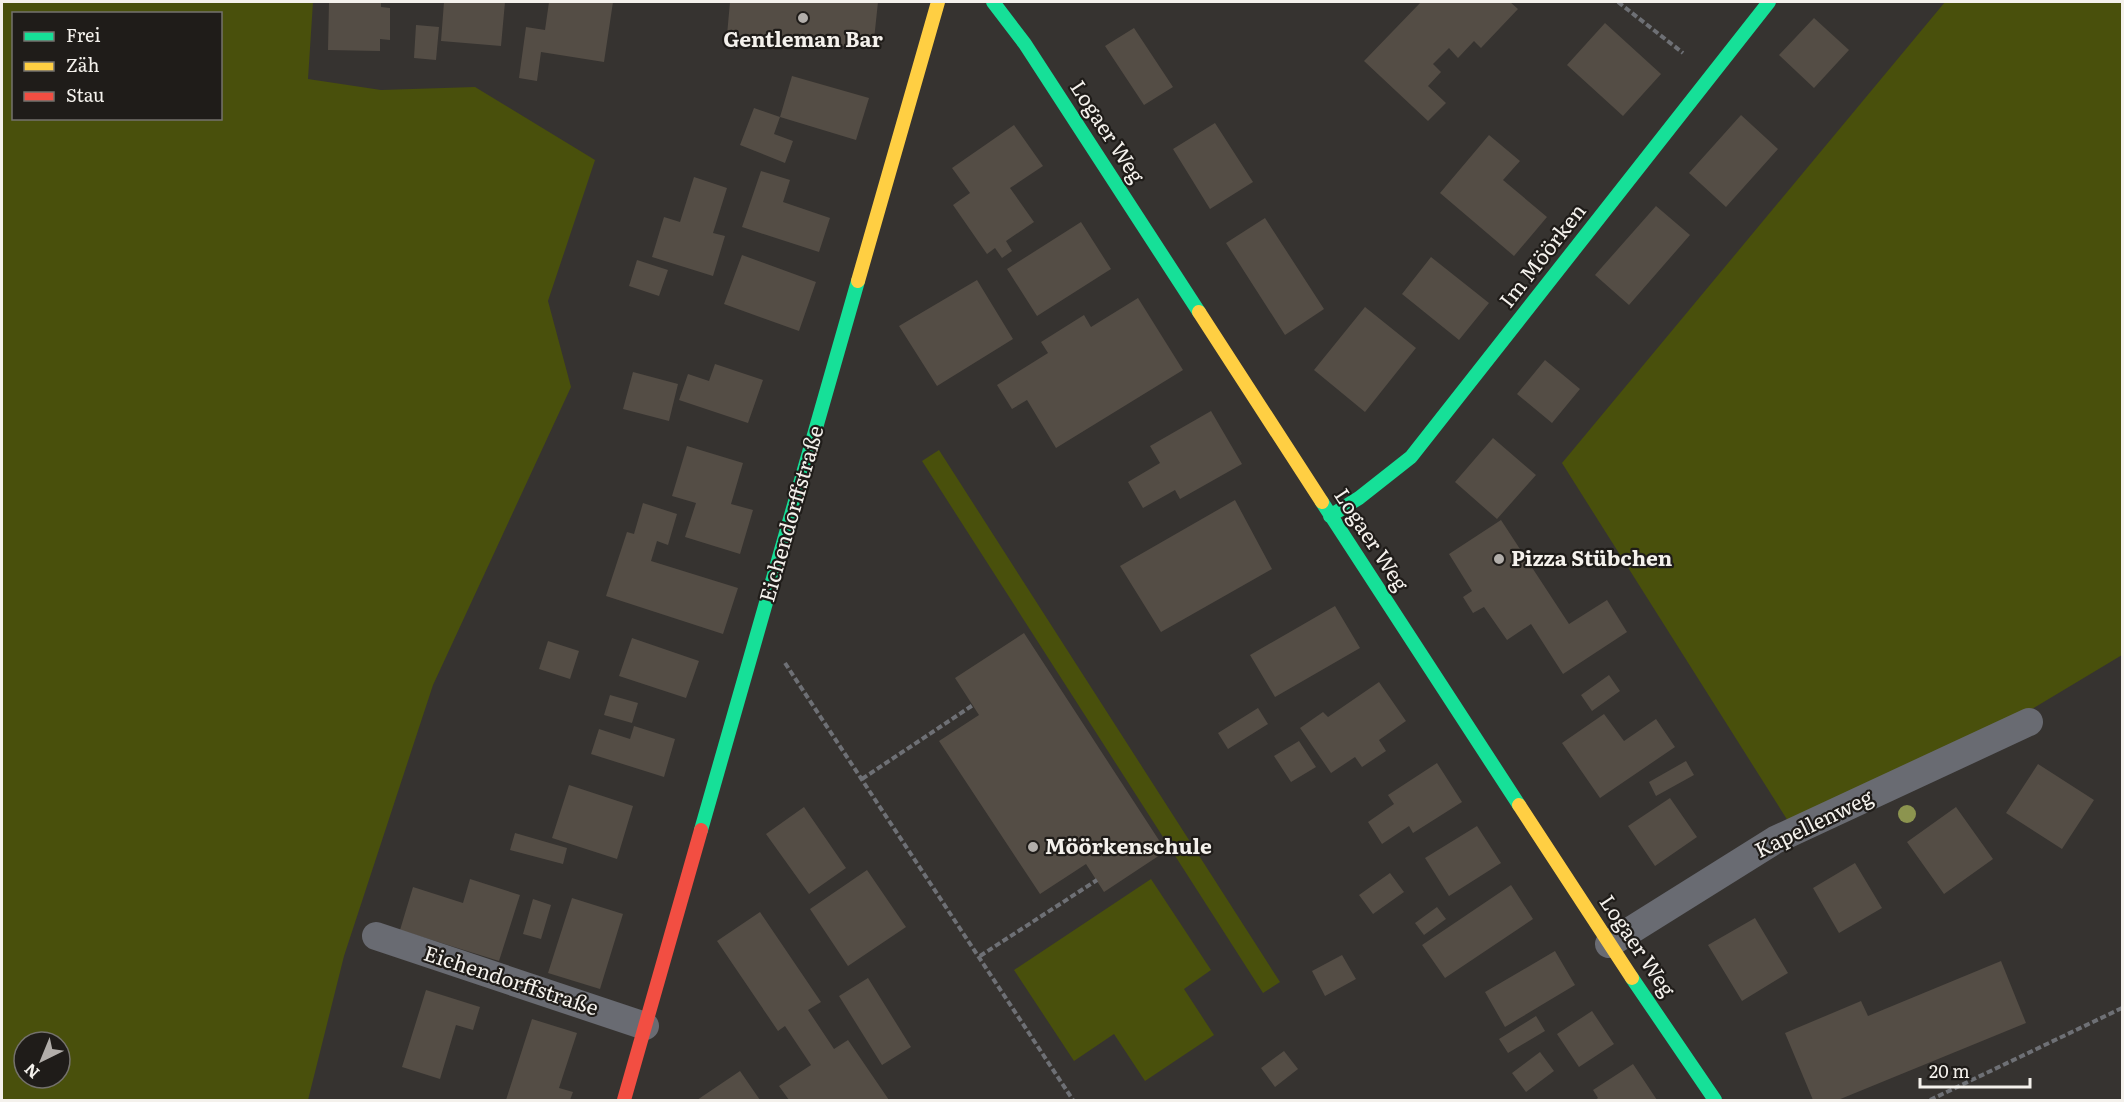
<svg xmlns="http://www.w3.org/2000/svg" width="2124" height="1102" font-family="Literata,serif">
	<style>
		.green { fill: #49500c; fill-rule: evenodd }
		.building { fill: #544d45 }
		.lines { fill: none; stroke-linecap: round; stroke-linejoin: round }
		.path { stroke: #6e7075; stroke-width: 4; stroke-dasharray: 6 3; stroke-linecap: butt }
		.street { stroke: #696b72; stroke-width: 28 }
		.fast { stroke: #16e098; stroke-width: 14 }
		.slow { stroke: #ffcf43; stroke-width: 14 }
		.jam { stroke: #f24e42; stroke-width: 14 }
		.tree { fill: #8c944f }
		.poi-dot { fill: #b2aeaa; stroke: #1f1c19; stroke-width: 2 }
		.labels { text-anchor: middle; stroke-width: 4.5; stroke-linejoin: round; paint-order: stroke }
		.poi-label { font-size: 21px; font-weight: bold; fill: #f4f1ec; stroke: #1f1c19; text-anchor: start }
		.street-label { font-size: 21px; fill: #f4f1ec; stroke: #1f1c19 }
	</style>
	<rect width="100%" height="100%" fill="#363330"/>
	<path class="green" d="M 2,2 L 313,2 L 308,79 L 381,90 L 475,87 L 595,160 L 548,301 L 571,387 L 433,685 L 344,956 L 308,1100 L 2,1100 ZM 14,14 L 220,14 L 220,118 L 14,118 ZM 24,1042 L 60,1042 L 60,1078 L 24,1078 Z
		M 1945,2 L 2122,2 L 2122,655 L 2032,709 L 1788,821 L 1562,463 Z
		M 939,450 L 1280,982 L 1263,993 L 922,461 Z
		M 1151,879 L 1211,970 L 1184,989 L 1214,1035 L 1145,1081 L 1114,1034 L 1074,1061 L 1014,970 Z"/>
	<path class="building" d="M 329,2 L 381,2 L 381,7 L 390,8 L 390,40 L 380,39 L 380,51 L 328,50 Z
		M 444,2 L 505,2 L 501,46 L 441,41 Z
		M 549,2 L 613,2 L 604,62 L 541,52 L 537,81 L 519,78 L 526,27 L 545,30 Z
		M 730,2 L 878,2 L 873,49 L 727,35 Z
		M 1421,2 L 1510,2 L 1518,9 L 1481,48 L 1474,41 L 1458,58 L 1449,48 L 1433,64 L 1441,72 L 1428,86 L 1446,103 L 1428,121 L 1364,61 Z
		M 1814,18 L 1849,50 L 1814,88 L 1779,55 Z
		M 1605,23 L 1661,74 L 1623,116 L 1567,65 Z
		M 416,25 L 439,27 L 436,60 L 414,58 Z
		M 1134,28 L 1173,87 L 1144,105 L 1105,46 Z
		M 792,76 L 869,98 L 856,140 L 780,117 Z
		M 754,108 L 780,117 L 774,134 L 793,141 L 785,163 L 740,145 Z
		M 1741,115 L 1778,149 L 1726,207 L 1689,173 Z
		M 1215,123 L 1253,182 L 1210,209 L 1173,149 Z
		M 1014,125 L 1043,166 L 1010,188 L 1034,222 L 1006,241 L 1012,251 L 1002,258 L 995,248 L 987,254 L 953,205 L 970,193 L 952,168 Z
		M 1489,135 L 1520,161 L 1503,180 L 1547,217 L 1514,256 L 1440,193 Z
		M 761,171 L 790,180 L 783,202 L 830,218 L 819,252 L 742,227 Z
		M 694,177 L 727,188 L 713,233 L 725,236 L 713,276 L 652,257 L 664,217 L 680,222 Z
		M 1656,206 L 1690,235 L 1629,305 L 1595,275 Z
		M 1265,218 L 1324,309 L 1285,335 L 1226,243 Z
		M 1081,222 L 1111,269 L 1037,316 L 1007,269 Z
		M 742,255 L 816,282 L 799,331 L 724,304 Z
		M 1431,257 L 1489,303 L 1459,340 L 1402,294 Z
		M 637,260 L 668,270 L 659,296 L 629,286 Z
		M 977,280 L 1013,339 L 937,386 L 899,326 Z
		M 1138,298 L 1183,370 L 1056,448 L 1027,400 L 1012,409 L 997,385 L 1048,353 L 1041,342 L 1084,315 L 1091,327 Z
		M 1365,307 L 1416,348 L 1365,412 L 1314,370 Z
		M 1545,360 L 1580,389 L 1552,423 L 1517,394 Z
		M 715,364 L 763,380 L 748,423 L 679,400 L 688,374 L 709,381 Z
		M 633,372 L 678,384 L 669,421 L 623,409 Z
		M 1211,411 L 1242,464 L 1180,499 L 1175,490 L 1143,508 L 1128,482 L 1160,463 L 1150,446 Z
		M 1493,438 L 1536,475 L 1497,519 L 1455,482 Z
		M 687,446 L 743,463 L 731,504 L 753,510 L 740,554 L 685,537 L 696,503 L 672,496 Z
		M 1235,500 L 1272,569 L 1161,632 L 1120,566 Z
		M 643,503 L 677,514 L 668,545 L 657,541 L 651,561 L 738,588 L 723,634 L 606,596 L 627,532 L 634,534 Z
		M 1501,520 L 1569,624 L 1607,600 L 1627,632 L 1563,674 L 1531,624 L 1507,640 L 1484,607 L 1473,613 L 1463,597 L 1472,591 L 1449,554 Z
		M 1335,606 L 1360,648 L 1275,697 L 1250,655 Z
		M 1024,633 L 1166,851 L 1104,892 L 1086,864 L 1040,894 L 939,741 L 979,715 L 955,678 Z
		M 632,638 L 699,661 L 686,698 L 619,676 Z
		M 548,641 L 579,651 L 570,679 L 539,669 Z
		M 1609,675 L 1620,691 L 1592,711 L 1581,695 Z
		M 1379,682 L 1406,721 L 1379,740 L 1386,751 L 1362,767 L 1355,757 L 1331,773 L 1300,728 L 1323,712 L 1328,717 Z
		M 610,695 L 638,703 L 632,723 L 604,715 Z
		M 1258,708 L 1268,724 L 1228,749 L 1218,733 Z
		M 1604,714 L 1624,741 L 1656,719 L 1675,747 L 1600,798 L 1562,743 Z
		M 634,726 L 675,739 L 664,777 L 591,754 L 599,729 L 630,739 Z
		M 1299,741 L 1316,767 L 1291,782 L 1274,756 Z
		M 1686,761 L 1694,775 L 1656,796 L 1649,782 Z
		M 1437,763 L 1462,802 L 1413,833 L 1409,826 L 1382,844 L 1368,822 L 1394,804 L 1388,795 Z
		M 2038,764 L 2094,800 L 2062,849 L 2006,813 Z
		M 569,785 L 633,806 L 617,859 L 552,838 Z
		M 1670,798 L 1697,837 L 1655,866 L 1628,826 Z
		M 804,807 L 846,868 L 809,894 L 766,834 Z
		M 1956,807 L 1993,859 L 1944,894 L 1907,842 Z
		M 1477,826 L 1501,863 L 1449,896 L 1425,858 Z
		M 515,833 L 567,848 L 563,864 L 510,850 Z
		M 1855,863 L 1882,908 L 1839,933 L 1813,888 Z
		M 867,870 L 906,927 L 848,966 L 810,909 Z
		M 1390,873 L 1404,892 L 1373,914 L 1359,895 Z
		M 470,879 L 520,895 L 499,961 L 400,930 L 413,887 L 463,903 Z
		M 1511,885 L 1533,919 L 1445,978 L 1422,945 Z
		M 572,898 L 623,914 L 600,989 L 548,973 Z
		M 533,899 L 551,905 L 541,939 L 523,934 Z
		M 1437,907 L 1446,919 L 1424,935 L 1415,923 Z
		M 760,912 L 821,1002 L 808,1010 L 834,1049 L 848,1040 L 889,1100 L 789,1100 L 779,1086 L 811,1065 L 785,1026 L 778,1031 L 717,941 Z
		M 1755,918 L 1788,973 L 1742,1001 L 1708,945 Z
		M 1555,951 L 1575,985 L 1505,1027 L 1485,992 Z
		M 1342,955 L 1356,979 L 1325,996 L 1312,971 Z
		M 2001,961 L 2026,1023 L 1838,1100 L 1813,1100 L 1785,1033 L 1861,1001 L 1868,1016 Z
		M 868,978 L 911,1047 L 882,1065 L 839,996 Z
		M 426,990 L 480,1007 L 473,1030 L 456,1025 L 440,1079 L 402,1067 Z
		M 1592,1011 L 1614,1044 L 1579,1067 L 1557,1034 Z
		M 1536,1016 L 1545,1031 L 1508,1053 L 1499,1039 Z
		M 532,1019 L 577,1033 L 559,1088 L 573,1092 L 570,1100 L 506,1100 Z
		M 1284,1051 L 1298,1069 L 1275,1087 L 1261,1068 Z
		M 1540,1052 L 1554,1071 L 1526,1092 L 1512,1073 Z
		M 1633,1064 L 1657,1100 L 1595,1100 L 1598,1098 L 1593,1090 Z
		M 740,1071 L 760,1100 L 697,1100 Z"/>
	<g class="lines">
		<path class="path" d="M 1618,2 L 1683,53
			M 785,663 L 1073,1100
			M 862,779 L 973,705
			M 980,956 L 1097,880
			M 1930,1100 L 2122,1008"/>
		<path class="street" d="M 376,936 L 645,1026
			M 1609,944 L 1775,840 L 2029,722"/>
		<path class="fast" d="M 993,2 L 1025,44 L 1199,312
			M 1322,502 L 1519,805
			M 1330,516 L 1359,498 L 1411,457 L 1769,2
			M 701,830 L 858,281
			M 1632,978 L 1715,1100"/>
		<path class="slow" d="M 858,281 L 938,2
			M 1199,312 L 1322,502
			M 1519,805 L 1632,978"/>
		<path class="jam" d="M 624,1100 L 701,830"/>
	</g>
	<circle class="tree" cx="1907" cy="814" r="9"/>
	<g class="poi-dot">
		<circle cx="803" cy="18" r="6"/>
		<circle cx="1499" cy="559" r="6"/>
		<circle cx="1033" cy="847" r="6"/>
	</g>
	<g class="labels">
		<g class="poi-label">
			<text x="803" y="47" text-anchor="middle">Gentleman Bar</text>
			<text x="1511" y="566">Pizza Stübchen</text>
			<text x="1045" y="854">Möörkenschule</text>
		</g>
		<g class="street-label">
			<text transform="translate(1107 132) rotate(57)" y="7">Logaer Weg</text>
			<text transform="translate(1543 256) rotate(-52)" y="7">Im Möörken</text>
			<text transform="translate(792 514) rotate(-74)" y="7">Eichendorffstraße</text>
			<text transform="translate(1371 540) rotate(57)" y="7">Logaer Weg</text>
			<text transform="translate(1814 824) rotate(-26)" y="7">Kapellenweg</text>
			<text transform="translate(1637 946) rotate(56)" y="7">Logaer Weg</text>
			<text transform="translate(511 981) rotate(18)" y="7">Eichendorffstraße</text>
		</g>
	</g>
	<rect width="2124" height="1102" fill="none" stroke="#f4f1ec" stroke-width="6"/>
	<rect x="12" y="12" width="210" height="108" fill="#1f1c19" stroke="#74716d" stroke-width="1.5"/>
	<rect x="24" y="32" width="30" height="9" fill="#16e098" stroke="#74716d" stroke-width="1.5"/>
	<text x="66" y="42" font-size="18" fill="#f4f1ec">Frei</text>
	<rect x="24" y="62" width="30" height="9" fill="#ffcf43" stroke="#74716d" stroke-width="1.5"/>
	<text x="66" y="72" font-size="18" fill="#f4f1ec">Zäh</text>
	<rect x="24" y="92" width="30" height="9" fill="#f24e42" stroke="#74716d" stroke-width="1.5"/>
	<text x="66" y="102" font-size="18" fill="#f4f1ec">Stau</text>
	<g transform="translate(42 1060) rotate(223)"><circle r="28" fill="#1f1c19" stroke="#74716d" stroke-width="1.5"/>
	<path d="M0-4.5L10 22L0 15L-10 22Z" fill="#b2aeaa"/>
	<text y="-9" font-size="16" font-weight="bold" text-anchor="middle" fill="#f4f1ec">N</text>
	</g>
	<path d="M1920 1078v9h110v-9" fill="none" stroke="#f4f1ec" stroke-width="3"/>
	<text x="1929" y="1078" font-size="18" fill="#f4f1ec" stroke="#1f1c19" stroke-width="4.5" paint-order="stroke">20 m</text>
</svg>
